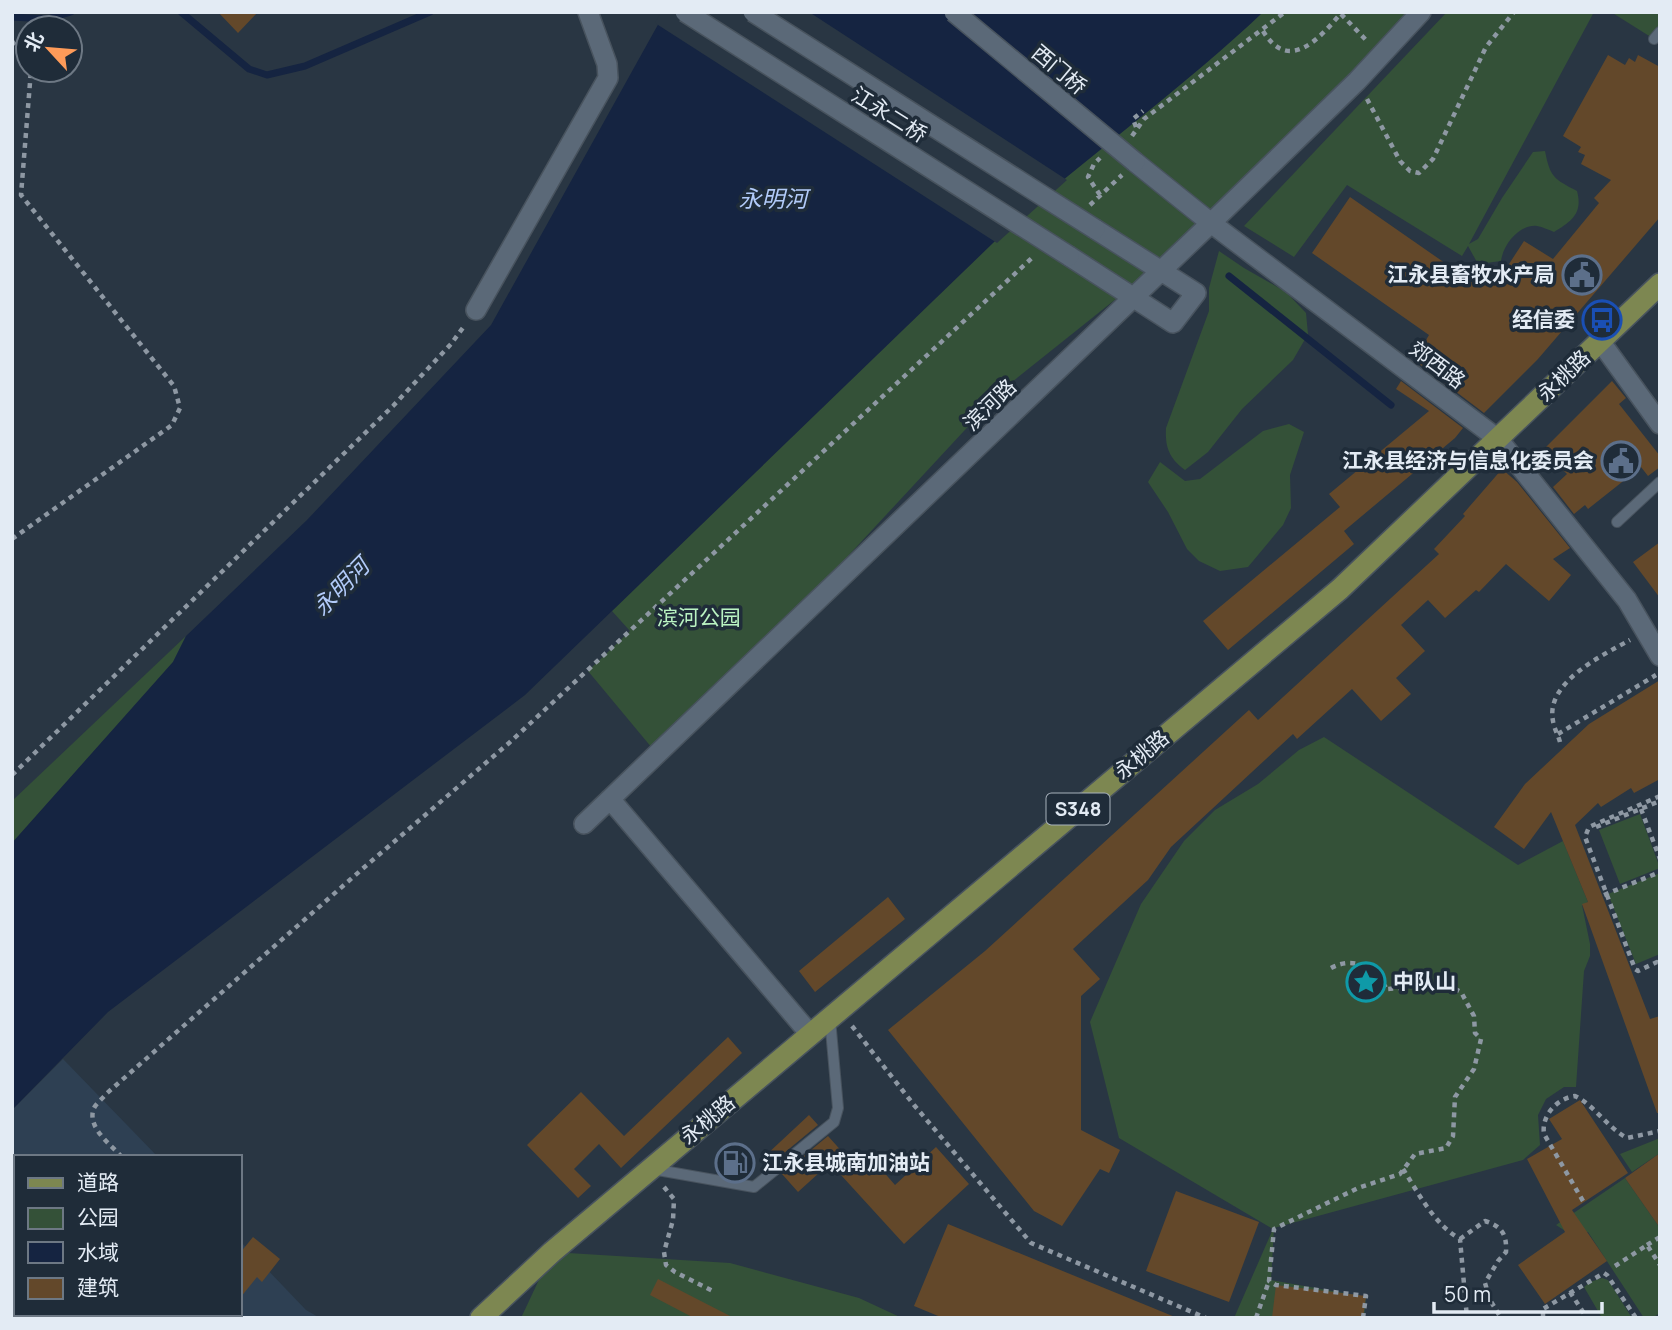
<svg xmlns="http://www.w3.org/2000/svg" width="1672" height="1330" font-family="Manrope,'Noto Sans SC',sans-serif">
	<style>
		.built { fill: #2e4053 }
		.green { fill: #345138 }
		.water { fill: #152441 }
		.pier { fill: #293643 }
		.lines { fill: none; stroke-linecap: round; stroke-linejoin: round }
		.stream { stroke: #152441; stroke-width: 7 }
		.building { fill: #63482a }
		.lane-casing { stroke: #48535e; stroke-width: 12 }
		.street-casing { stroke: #48535e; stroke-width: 22 }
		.primary-casing { stroke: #48535e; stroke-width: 24 }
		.path { stroke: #8e98a3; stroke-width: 4.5; stroke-dasharray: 5 5; stroke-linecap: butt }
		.lane { stroke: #5b6978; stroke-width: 10 }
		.street { stroke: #5b6978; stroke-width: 19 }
		.primary { stroke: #7d8751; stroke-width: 21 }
		.street-bridge-casing { stroke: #48535e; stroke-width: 22; stroke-linecap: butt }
		.street-bridge { stroke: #5b6978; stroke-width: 19 }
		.labels { text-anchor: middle; stroke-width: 7; stroke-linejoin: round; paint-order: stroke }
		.shield { fill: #1f2c39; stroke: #a8b2bc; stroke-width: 2 }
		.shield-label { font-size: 19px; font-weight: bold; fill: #e3ebf4 }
		.street-label { font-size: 21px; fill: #e3ebf4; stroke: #1f2c39 }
		.poi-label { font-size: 21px; font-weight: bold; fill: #e3ebf4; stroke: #1f2c39; text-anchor: end }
		.park-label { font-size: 21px; fill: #baf3c2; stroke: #1f2c39 }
		.water-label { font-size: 23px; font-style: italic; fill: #b2cbf9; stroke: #1f2c39 }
	</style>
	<rect width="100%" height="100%" fill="#293643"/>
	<path class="built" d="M 63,1059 L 158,1157 L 16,1157 L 16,1314 L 240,1314 L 240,1241 L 306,1310 L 320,1318 L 12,1318 L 12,1110 Z"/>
	<path class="green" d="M 1263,12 L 1421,12 L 1211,223 L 1002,390 L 719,695 L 657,754 L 588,671 L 630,631 L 612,611 L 1024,213 C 1103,145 1187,84 1263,12 Z
		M 1447,12 L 1594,12 L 1469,244 L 1478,239 L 1502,198 L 1533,152 L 1545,151 C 1550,177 1554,179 1577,191 C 1583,213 1572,221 1554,232 C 1549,230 1543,227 1537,226 C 1519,224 1503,245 1501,261 L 1478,264 L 1468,246 L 1462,256 L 1347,185 L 1294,257 L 1244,226 Z
		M 1611,12 L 1660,12 L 1660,32 L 1654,39 Z
		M 1219,251 L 1244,268 L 1286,292 L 1306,313 L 1308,334 L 1293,360 L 1242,409 L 1208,452 L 1185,470 C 1169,458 1165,447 1166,428 L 1209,311 L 1209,288 Z
		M 1289,424 L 1304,432 L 1290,475 L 1291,508 L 1283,525 L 1248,567 L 1220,571 L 1199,561 L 1187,549 L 1168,512 L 1148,482 L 1160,462 L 1185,481 L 1200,479 L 1263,431 Z
		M 186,636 L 173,662 L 12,843 L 12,801 Z
		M 1324,737 L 1518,865 L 1563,841 L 1588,902 L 1582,905 L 1590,944 L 1590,956 L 1584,971 L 1576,1087 L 1564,1087 L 1546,1099 L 1538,1115 L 1540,1145 L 1523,1160 L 1274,1228 L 1271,1280 L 1366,1297 L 1364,1318 L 1234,1318 L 1273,1229 L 1119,1138 L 1090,1022 L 1141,904 L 1184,841 L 1215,810 L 1258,784 L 1299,750 Z
		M 1640,814 L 1660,868 L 1620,884 L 1599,830 Z
		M 1660,873 L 1660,954 L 1636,964 L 1608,894 Z
		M 1660,1138 L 1660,1153 L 1632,1172 L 1620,1154 Z
		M 1625,1178 L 1660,1228 L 1660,1313 L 1652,1318 L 1644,1318 L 1588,1232 L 1567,1232 L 1556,1225 Z
		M 552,1252 L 730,1263 L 859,1298 L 902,1318 L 521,1318 Z
		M 1602,1278 L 1608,1280 L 1632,1318 L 1602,1318 L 1584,1287 L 1590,1282 Z"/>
	<path class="water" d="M 665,12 L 1263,12 C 1187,84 1103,145 1024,213 L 525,695 L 108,1012 L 12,1110 L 12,843 L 173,662 L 186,636 L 307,520 L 491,325 Z"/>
	<path class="pier" d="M 661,12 L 809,12 L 1067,180 L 997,243 L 655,23 Z"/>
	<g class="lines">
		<path class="stream" d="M 181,12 L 249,69 L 267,75 L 305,66 L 430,12
			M 12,17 L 47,19 L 71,12
			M 1229,276 L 1391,405"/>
	</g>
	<path class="building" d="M 218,12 L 258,12 L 238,33 Z
		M 1608,55 L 1625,65 L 1629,58 L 1635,62 L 1638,55 L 1660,67 L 1660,217 L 1538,359 L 1484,413 L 1414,360 L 1429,335 L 1312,253 L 1350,197 L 1478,286 L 1484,276 L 1496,284 L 1524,241 L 1553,259 L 1599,203 L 1594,198 L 1611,180 L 1581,164 L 1585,155 L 1578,152 L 1581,147 L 1563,136 Z
		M 1401,381 L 1463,428 L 1455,438 L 1344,531 L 1354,544 L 1228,650 L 1203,621 L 1340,507 L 1329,494 L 1429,411 L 1396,389 Z
		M 1612,381 L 1626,398 L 1619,404 L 1660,456 L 1660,467 L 1648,476 L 1641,467 L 1588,509 L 1585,505 L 1574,514 L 1553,487 L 1567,474 L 1543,450 Z
		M 1502,469 L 1517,482 L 1570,548 L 1553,559 L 1571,575 L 1549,601 L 1506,564 L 1479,592 L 1476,590 L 1445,618 L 1428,600 L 1401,625 L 1425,651 L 1396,678 L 1411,694 L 1381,721 L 1352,689 L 1297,739 L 1293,734 L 1171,847 L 1148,880 L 1073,949 L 1100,979 L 1081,996 L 1081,1130 L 1120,1150 L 1109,1173 L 1100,1169 L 1062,1226 L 1034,1211 L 888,1030 L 985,951 L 1249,710 L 1258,720 L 1439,554 L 1434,549 L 1465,516 L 1463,514 Z
		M 1660,542 L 1660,598 L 1633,562 Z
		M 1660,680 L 1660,779 L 1634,793 L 1631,788 L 1601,807 L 1598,803 L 1575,825 L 1650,1019 L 1660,1016 L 1660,1113 L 1657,1113 L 1582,904 L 1588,902 L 1551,812 L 1524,849 L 1494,827 L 1525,784 L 1589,724 Z
		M 888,897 L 905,919 L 815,992 L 799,971 Z
		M 1359,972 L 1377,979 L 1370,997 L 1352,991 Z
		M 728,1037 L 742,1053 L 621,1168 L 599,1144 L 574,1169 L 591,1186 L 578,1198 L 527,1145 L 581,1092 L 624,1136 Z
		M 1580,1100 L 1628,1173 L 1572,1210 L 1607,1261 L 1545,1304 L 1518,1265 L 1565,1232 L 1527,1159 L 1562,1139 L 1549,1119 Z
		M 809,1115 L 818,1125 L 772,1163 L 765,1156 Z
		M 828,1136 L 862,1174 L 875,1162 L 895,1185 L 936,1147 L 969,1184 L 904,1244 L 830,1163 L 798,1192 L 782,1174 Z
		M 1660,1153 L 1660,1228 L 1625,1178 Z
		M 1176,1191 L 1259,1222 L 1229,1302 L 1146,1271 Z
		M 948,1224 L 1175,1317 L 1175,1318 L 943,1318 L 914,1306 Z
		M 253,1237 L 280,1259 L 262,1282 L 257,1277 L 240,1298 L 240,1253 Z
		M 658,1279 L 734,1318 L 694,1318 L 650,1295 Z
		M 1276,1285 L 1366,1296 L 1363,1318 L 1272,1318 Z"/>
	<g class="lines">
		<g class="lane-casing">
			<path id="lane" d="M 1654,39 L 1660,32
				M 1617,522 L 1660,482
				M 652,1169 L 754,1187 L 834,1122 L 838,1108 L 830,1019"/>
		</g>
		<g class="street-casing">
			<path id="street" d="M 1135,162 L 1211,223 L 1498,439 L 1627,600 L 1660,656
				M 1069,256 L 1173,323 L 1196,293 L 1095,229
				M 476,310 L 608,78 L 607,64 L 588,12
				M 1600,341 L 1660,424
				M 610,799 L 810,1034
				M 584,824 L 1211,223 L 1357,81 L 1421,12"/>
		</g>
		<g class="primary-casing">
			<path id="primary" d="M 481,1318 L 552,1252 L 1340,589 L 1660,284"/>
		</g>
		<path class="path" d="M 1341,14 L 1367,41
			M 1263,31 C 1289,74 1320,38 1342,12
			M 12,41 L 28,64
			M 1367,99 L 1400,161 L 1410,171 L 1419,173 L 1433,159 L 1486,47 L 1514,12
			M 1136,127 L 1133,119 L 1143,111
			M 1132,136 L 1144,119 L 1285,12
			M 1100,195 L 1088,177 L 1094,164 L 1100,158
			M 1090,205 L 1122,175
			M 12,539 L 172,425 L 180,408 L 174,386 L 21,195 L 31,70
			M 1558,734 L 1656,675
			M 1560,742 C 1558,735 1554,728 1553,721 C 1545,682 1603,655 1630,640
			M 12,775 L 393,406 L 451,344 L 465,325
			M 1660,796 L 1589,827 L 1585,837 L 1635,969 L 1638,971 L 1657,962 L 1660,964
			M 1641,809 L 1660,859
			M 1596,827 L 1660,801
			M 1604,895 L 1660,872
			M 1331,968 C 1353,956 1375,967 1386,988
			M 852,1026 L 914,1105 L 1031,1243 L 1206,1318
			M 122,1157 C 111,1145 86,1127 94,1108 C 96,1104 103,1098 106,1094 L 360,871 L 509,743 L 1034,256
			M 1403,1169 C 1419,1194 1434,1224 1460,1239 L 1467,1318
			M 664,1187 L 674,1199 L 673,1220 L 664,1252 L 666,1265 L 675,1272 L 715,1292
			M 1583,1201 L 1544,1134 C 1541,1115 1558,1098 1575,1096 C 1594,1105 1607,1127 1627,1138 L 1660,1131
			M 1460,1239 L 1485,1221 C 1502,1226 1507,1235 1506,1252 L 1498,1261 L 1485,1283 L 1490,1300 L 1501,1318
			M 1647,1245 L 1660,1237
			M 1615,1266 L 1647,1245 L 1660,1265
			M 1570,1292 L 1587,1318
			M 221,1314 L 223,1318
			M 131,1318 L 135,1314
			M 1256,1318 L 1269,1281
			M 1363,1318 L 1366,1296 L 1276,1285 L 1269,1281 L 1274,1229 L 1358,1188 L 1400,1174 L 1415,1154 L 1446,1148 L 1453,1136 L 1455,1097 L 1474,1069 L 1481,1039 L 1475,1033 L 1474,1016 L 1461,992 L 1435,979 L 1402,988 L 1387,989 L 1376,985 L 1372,998
			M 1543,1318 L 1543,1309 L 1604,1273 L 1607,1275 L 1636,1318"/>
		<use href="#lane" class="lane"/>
		<use href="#street" class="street"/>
		<use href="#primary" class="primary"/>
		<g class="street-bridge-casing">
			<path id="street-bridge" d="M 685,12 L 1069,256
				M 753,12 L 1095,229
				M 954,12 L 1135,162"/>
		</g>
		<use href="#street-bridge" class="street-bridge"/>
	</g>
	<defs>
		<g id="civic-ring" transform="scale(2.0125)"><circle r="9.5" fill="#1f2c39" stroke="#5c6f8a" stroke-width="1.5"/><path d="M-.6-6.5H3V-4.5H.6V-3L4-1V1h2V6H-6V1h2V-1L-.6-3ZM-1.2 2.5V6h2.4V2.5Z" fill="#5c6f8a"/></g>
		<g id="bus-ring" transform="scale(2.0125)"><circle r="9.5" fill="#1f2c39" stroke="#1a4fb4" stroke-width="1.5"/><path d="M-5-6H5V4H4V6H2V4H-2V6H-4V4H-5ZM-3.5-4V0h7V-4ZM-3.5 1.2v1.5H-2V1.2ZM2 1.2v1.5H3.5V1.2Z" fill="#1a4fb4"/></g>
		<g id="sight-ring" transform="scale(2.0125)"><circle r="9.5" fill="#1f2c39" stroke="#0f9aa8" stroke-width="1.5"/><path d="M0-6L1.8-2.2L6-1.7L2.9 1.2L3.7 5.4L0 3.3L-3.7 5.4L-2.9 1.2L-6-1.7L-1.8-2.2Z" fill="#0f9aa8"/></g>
		<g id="fuel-ring" transform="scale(2.0125)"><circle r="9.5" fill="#1f2c39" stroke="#5c6f8a" stroke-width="1.5"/><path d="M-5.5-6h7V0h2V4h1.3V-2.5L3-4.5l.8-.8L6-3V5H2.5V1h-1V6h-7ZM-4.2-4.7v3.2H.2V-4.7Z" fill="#5c6f8a"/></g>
	</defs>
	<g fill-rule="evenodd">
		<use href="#civic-ring" x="1582" y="275"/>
		<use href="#bus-ring" x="1602" y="320"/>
		<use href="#civic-ring" x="1621" y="461"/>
		<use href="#sight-ring" x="1366" y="982"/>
		<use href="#fuel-ring" x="735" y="1163"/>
	</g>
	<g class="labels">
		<rect class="shield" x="1046.5" y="793.5" width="63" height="31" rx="5"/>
		<g class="shield-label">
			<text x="1078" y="816">S348</text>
		</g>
		<g class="street-label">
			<text transform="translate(1059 70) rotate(40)" y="7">西门桥</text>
			<text transform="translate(889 115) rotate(32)" y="7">江永二桥</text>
			<text transform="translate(1437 365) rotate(37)" y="7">郊西路</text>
			<text transform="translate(1564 376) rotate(-44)" y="7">永桃路</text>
			<text transform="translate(990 405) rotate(-44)" y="7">滨河路</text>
			<text transform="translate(1142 755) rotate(-40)" y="7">永桃路</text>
			<text transform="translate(708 1120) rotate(-40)" y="7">永桃路</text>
		</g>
		<g class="poi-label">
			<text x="1555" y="282">江永县畜牧水产局</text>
			<text x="1575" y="327">经信委</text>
			<text x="1594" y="468">江永县经济与信息化委员会</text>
			<text x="1393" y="989" text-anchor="start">中队山</text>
			<text x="762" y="1170" text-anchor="start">江永县城南加油站</text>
		</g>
		<g class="park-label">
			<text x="699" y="625">滨河公园</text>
		</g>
		<g class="water-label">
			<text x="773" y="207">永明河</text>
			<text transform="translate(341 587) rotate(-46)" y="8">永明河</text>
		</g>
	</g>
	<rect width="1672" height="1330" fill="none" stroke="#e3ebf4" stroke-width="28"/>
	<rect x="14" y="1155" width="228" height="161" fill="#1f2c39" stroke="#6d7884" stroke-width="2"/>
	<rect x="28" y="1178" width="35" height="10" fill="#7d8751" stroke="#6d7884" stroke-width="2"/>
	<text x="77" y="1190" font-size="21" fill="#e3ebf4">道路</text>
	<rect x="28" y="1208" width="35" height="21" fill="#345138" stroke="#6d7884" stroke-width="2"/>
	<text x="77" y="1225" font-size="21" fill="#e3ebf4">公园</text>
	<rect x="28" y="1242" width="35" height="21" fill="#152441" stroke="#6d7884" stroke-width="2"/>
	<text x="77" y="1260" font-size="21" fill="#e3ebf4">水域</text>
	<rect x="28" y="1278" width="35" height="21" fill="#63482a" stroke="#6d7884" stroke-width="2"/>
	<text x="77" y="1295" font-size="21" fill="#e3ebf4">建筑</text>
	<g transform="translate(49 49) rotate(296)"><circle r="33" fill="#1f2c39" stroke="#6d7884" stroke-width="2"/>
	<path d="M0-5L12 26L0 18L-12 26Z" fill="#fe9b59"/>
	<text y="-10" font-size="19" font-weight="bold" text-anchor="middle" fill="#e3ebf4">北</text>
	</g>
	<path d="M1434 1302v10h168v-10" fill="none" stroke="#e3ebf4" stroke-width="3.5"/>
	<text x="1444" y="1302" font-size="21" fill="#e3ebf4" stroke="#1f2c39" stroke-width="5" paint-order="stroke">50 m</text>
</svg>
